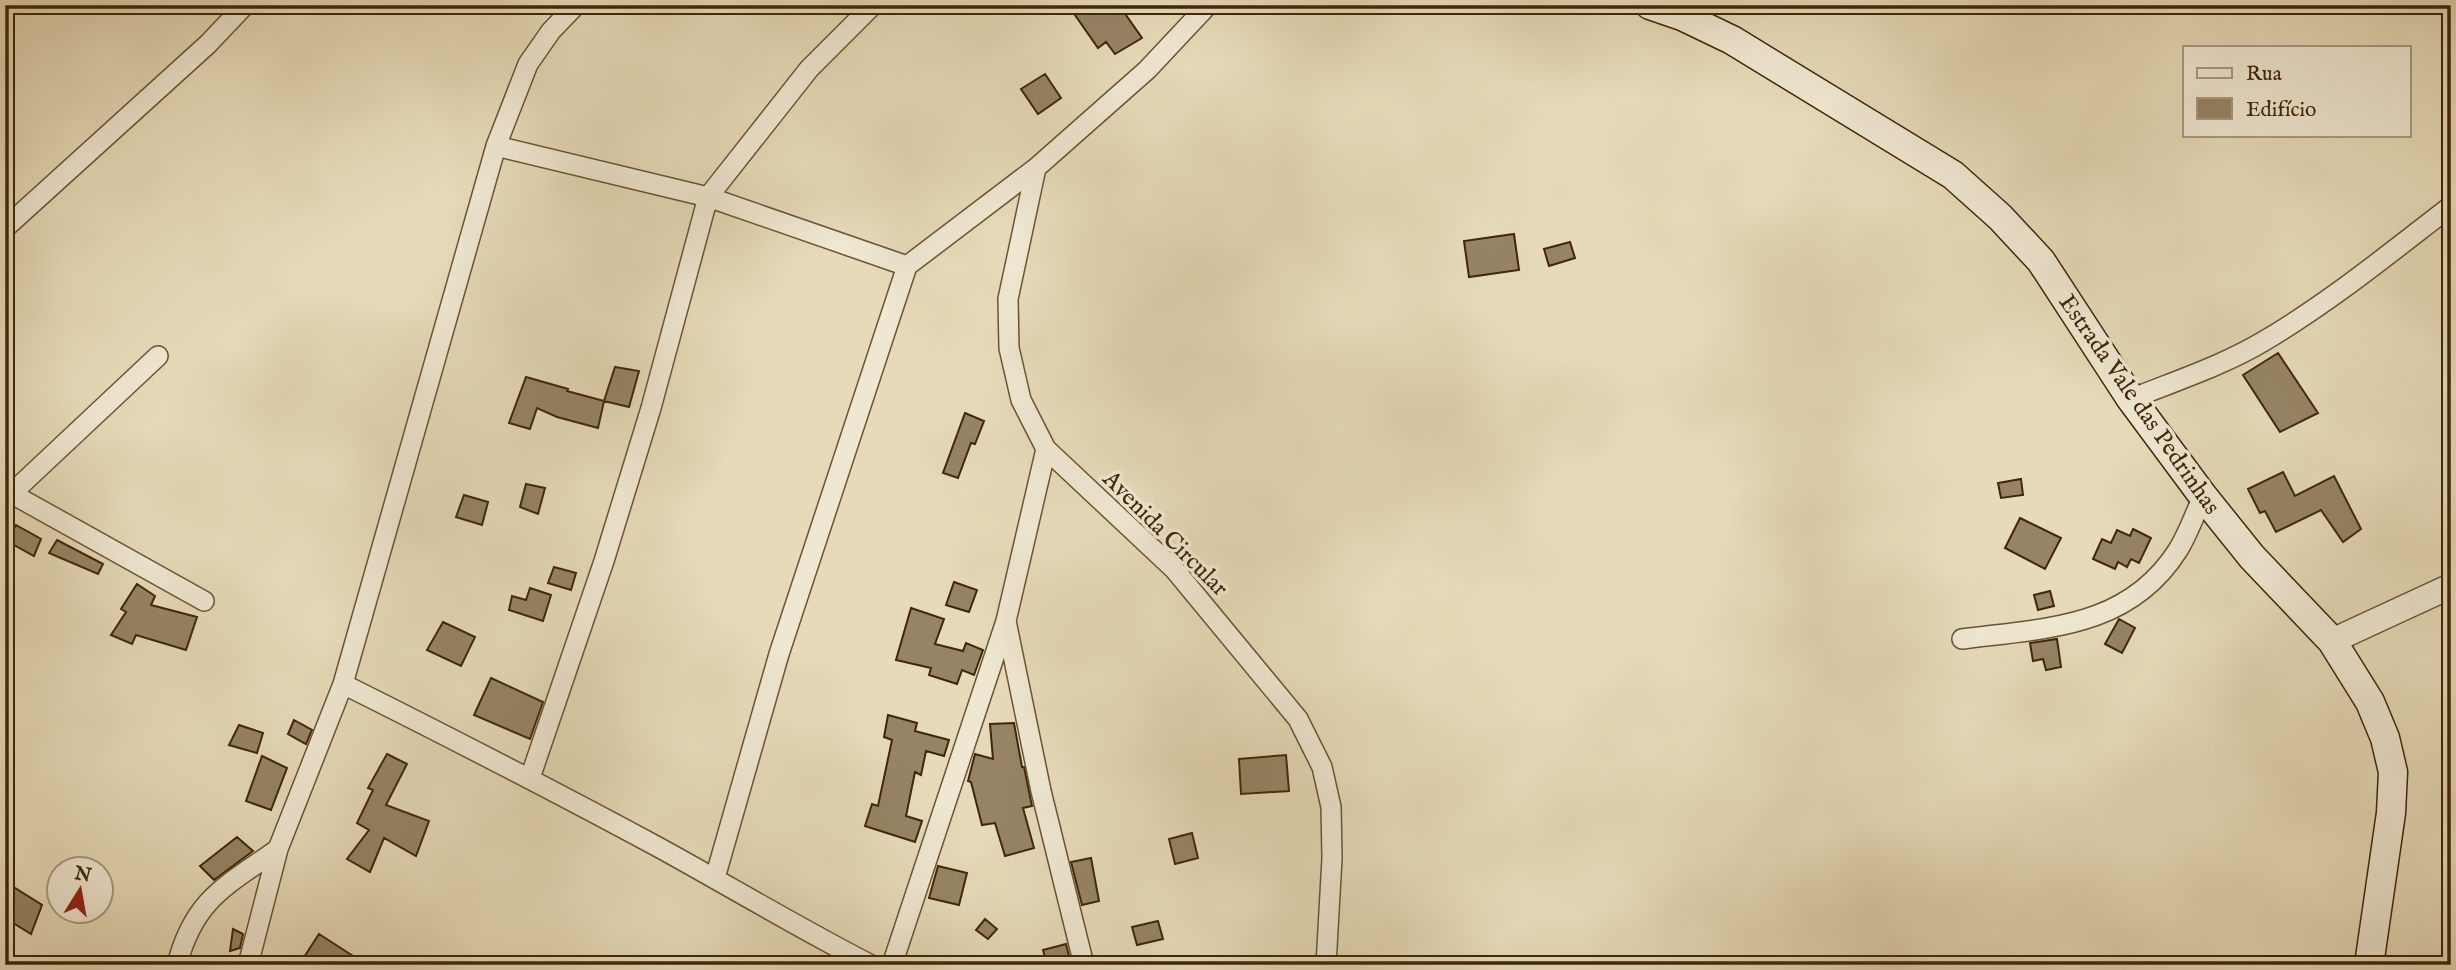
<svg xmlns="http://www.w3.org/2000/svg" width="2456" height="970" font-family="'IM FELL English',serif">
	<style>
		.building { fill: #968464; stroke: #3f2708; stroke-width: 2 }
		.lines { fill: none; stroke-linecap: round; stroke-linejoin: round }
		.minor-casing { stroke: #695434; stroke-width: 22 }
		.tertiary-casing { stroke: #695434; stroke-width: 27 }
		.secondary-casing { stroke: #3f2708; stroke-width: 31 }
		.minor { stroke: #efe7d1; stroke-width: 19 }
		.tertiary { stroke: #efe7d1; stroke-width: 24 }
		.secondary { stroke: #efe7d1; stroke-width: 28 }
		.labels { text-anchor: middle; stroke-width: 7; stroke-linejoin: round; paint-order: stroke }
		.street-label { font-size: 24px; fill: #3f2708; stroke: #efe7d1 }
	</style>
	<rect width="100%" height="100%" fill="#e6dab8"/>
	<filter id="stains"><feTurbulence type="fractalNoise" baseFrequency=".00286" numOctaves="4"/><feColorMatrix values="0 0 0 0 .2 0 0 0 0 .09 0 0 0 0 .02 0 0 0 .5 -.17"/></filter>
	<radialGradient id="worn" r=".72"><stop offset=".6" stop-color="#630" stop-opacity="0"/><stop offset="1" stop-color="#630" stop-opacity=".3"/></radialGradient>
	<path class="building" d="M 1068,5 L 1119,5 L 1142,38 L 1115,54 L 1106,42 L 1098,48 Z
		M 1045,74 L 1061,98 L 1038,114 L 1021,89 Z
		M 1514,234 L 1519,270 L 1469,277 L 1464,241 Z
		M 1570,242 L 1575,258 L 1549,266 L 1544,249 Z
		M 2278,353 L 2318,413 L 2280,432 L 2243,375 Z
		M 615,367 L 639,371 L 629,407 L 604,401 Z
		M 526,377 L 568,389 L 567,391 L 604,401 L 598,428 L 557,417 L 537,408 L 530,429 L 509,423 Z
		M 965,413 L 984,421 L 975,444 L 971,443 L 958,478 L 943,473 Z
		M 2283,472 L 2295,496 L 2334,476 L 2361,529 L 2343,542 L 2321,510 L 2276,532 L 2265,511 L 2260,513 L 2248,489 Z
		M 2021,479 L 2023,495 L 2001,498 L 1998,483 Z
		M 526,484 L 545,488 L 538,514 L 520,507 Z
		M 464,495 L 488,502 L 482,525 L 456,517 Z
		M 2020,518 L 2061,538 L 2045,569 L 2005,548 Z
		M 16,525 L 41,539 L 34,556 L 7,541 Z
		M 2133,529 L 2151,538 L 2139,563 L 2131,559 L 2127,567 L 2118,562 L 2115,569 L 2093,559 L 2102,539 L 2111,543 L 2117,530 L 2130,536 Z
		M 57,540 L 103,564 L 98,574 L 49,553 Z
		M 554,567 L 576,573 L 571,590 L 548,583 Z
		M 954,582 L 977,590 L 969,612 L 946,605 Z
		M 137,584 L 155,596 L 151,605 L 197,617 L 186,650 L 136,635 L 132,644 L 111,635 L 126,612 L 121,609 Z
		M 530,588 L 551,595 L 543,621 L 509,610 L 512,596 L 526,600 Z
		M 2050,591 L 2054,606 L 2038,610 L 2034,595 Z
		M 911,608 L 944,619 L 935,644 L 963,651 L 966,643 L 983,650 L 974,675 L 962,670 L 957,684 L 929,675 L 931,668 L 896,660 Z
		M 2119,619 L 2135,628 L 2122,653 L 2105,644 Z
		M 443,622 L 475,637 L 461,666 L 427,650 Z
		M 2057,639 L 2061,667 L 2046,670 L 2043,659 L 2033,661 L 2030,643 Z
		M 491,678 L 543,702 L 530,739 L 474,715 Z
		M 888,715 L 917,723 L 915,731 L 949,740 L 944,756 L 926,751 L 921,775 L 915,772 L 906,816 L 922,821 L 915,842 L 865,826 L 872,804 L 878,806 L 892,740 L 884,737 Z
		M 294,720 L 312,730 L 306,744 L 288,734 Z
		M 1014,723 L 1022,767 L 1024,767 L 1032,806 L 1023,808 L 1034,848 L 1005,856 L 995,823 L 982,825 L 971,782 L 968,781 L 975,754 L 993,759 L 990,724 Z
		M 239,725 L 263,733 L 257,753 L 229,745 Z
		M 387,754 L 407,764 L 386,805 L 429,821 L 416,856 L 384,838 L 370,872 L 347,859 L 369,830 L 357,823 L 373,790 L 368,788 Z
		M 1286,755 L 1289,791 L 1241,794 L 1239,759 Z
		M 262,756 L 287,768 L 271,810 L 246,801 Z
		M 1192,833 L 1198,858 L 1175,864 L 1169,839 Z
		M 237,837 L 253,851 L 214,880 L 200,866 Z
		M 1091,858 L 1099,901 L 1082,905 L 1071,862 Z
		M 938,866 L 967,873 L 959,905 L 929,898 Z
		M 12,886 L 42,905 L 31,934 L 5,918 L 5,894 Z
		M 985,919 L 997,929 L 988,939 L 976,930 Z
		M 1158,921 L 1163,939 L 1137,945 L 1132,927 Z
		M 233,929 L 243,934 L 240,948 L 230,951 Z
		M 319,934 L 367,965 L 299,965 Z
		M 1066,944 L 1070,960 L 1047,965 L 1043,950 Z"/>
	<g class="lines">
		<g class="minor-casing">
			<path id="minor" d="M 496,146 L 708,197 L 907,266
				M 1036,168 L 1008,299 L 1009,348 L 1021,400 L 1046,449 L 1174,569 L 1298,719 L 1322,767 L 1331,807 L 1332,858 L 1326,965
				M 5,228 L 208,44 L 245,5
				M 2131,399 C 2175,381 2222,366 2264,341 C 2330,302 2390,253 2451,206
				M 5,490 L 204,601
				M 12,493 L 158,356
				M 1006,621 L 1041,791 L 1084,965
				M 1962,639 C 2045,628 2128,629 2178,550 C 2188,534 2195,514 2203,496
				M 343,684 C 449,737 554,791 658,847 C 729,886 799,928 871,965
				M 530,778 L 604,561 L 651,408 L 708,197 L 809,69 L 873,5
				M 715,878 L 779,654 L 907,266 L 1036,168 L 1147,70 L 1208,5
				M 177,965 C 194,899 226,886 278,849
				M 248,965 L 278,849 L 343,684 L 496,146 L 528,64 L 551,31 L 576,5
				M 892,965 L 1006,621 L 1046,449"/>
		</g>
		<g class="tertiary-casing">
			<path id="tertiary" d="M 2332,641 L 2451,586"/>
		</g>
		<g class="secondary-casing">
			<path id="secondary" d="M 1650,5 L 1682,16 L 1732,40 L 1953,175 L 2000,217 L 2041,261 L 2131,399 L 2203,496 L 2252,557 L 2332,641 L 2370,702 L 2385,738 L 2393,772 L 2391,813 L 2369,965"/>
		</g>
		<use href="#minor" class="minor"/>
		<use href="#tertiary" class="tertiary"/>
		<use href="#secondary" class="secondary"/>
	</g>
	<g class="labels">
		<g class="street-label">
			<text transform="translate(2140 404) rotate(55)" y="8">Estrada Vale das Pedrinhas</text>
			<text transform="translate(1166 533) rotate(45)" y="8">Avenida Circular</text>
		</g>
	</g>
	<rect width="2456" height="970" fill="none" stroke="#e6dab8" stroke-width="28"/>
	<rect x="7" y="7" width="2442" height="956" fill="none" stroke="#3f2708" stroke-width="3.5"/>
	<rect x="14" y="14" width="2428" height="942" fill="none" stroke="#3f2708" stroke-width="2"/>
	<rect x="2183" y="46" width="228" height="91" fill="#efe7d1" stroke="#a99a81" stroke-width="2"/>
	<rect x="2197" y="68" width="35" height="10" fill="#efe7d1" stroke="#a99a81" stroke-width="2"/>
	<text x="2246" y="80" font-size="21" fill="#3f2708">Rua</text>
	<rect x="2197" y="98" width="35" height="21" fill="#968464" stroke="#a99a81" stroke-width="2"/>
	<text x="2246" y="116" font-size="21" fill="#3f2708">Edifício</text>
	<g transform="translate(80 890) rotate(11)"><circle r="33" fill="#efe7d1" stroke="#a99a81" stroke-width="2"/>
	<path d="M0-5L12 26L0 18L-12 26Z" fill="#8f2418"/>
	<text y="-10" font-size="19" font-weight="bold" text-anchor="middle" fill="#3f2708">N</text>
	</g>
	<rect width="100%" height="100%" filter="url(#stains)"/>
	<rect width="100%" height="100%" fill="url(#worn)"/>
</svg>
